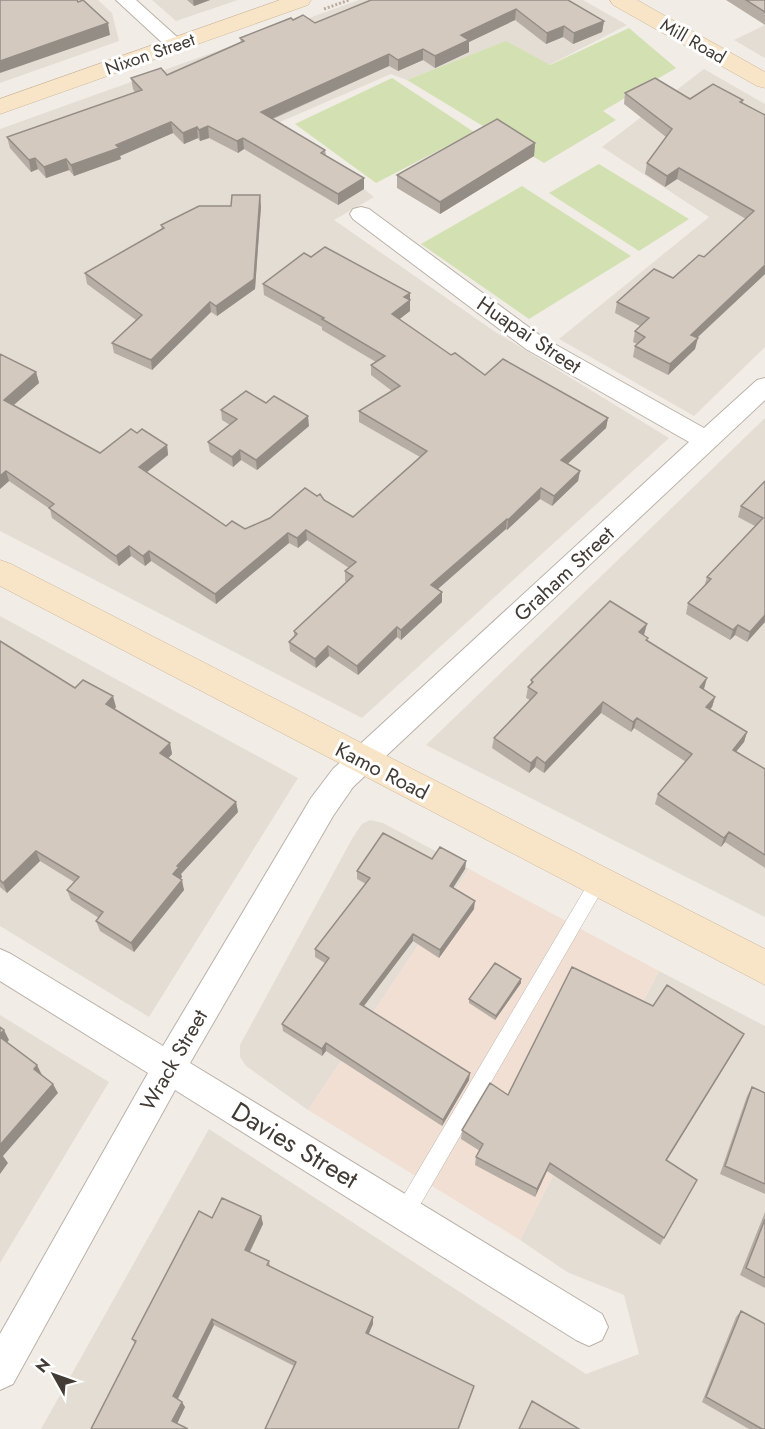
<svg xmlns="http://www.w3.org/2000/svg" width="765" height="1429" font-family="Jost,sans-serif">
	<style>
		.residential { fill: #e4ddd4 }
		.commercial { fill: #f1dfd3 }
		.green { fill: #d3e1b2 }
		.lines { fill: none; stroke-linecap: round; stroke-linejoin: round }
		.lane-casing { stroke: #bbb2a9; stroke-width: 1 }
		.street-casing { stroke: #bbb2a9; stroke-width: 2 }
		.secondary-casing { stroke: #ccb79a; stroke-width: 1 }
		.path { stroke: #bbab9c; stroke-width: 3; stroke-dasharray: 2 2; stroke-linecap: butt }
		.lane { fill: #fff; fill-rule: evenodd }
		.street { fill: #fff; fill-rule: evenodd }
		.secondary { fill: #f8e5c8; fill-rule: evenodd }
		.wall { fill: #b6ada4 }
		.shaded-wall { fill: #948d86 }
		.building { fill: #d4c9bf; stroke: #948d86; stroke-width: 1.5 }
		.labels { text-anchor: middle; stroke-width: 6; stroke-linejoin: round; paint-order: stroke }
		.far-street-label { font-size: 18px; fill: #433c36; stroke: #fff }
		.street-label { font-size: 21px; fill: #433c36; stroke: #fff }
		.near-street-label { font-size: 26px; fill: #433c36; stroke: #fff }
	</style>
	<rect width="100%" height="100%" fill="#f1ece6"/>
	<path class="residential" d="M 0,0 L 98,0 L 112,13 L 119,41 L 0,83 Z
		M 152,0 L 238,0 L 176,21 Z
		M 359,0 L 583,0 L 627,25 L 549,65 L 506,42 L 407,80 L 391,74 L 280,122 L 374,197 L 334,220 L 494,331 L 669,438 L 362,718 L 0,531 L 0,129 Z
		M 765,25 L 765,58 L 734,40 Z
		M 704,69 L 765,104 L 765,347 L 694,416 L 559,339 L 709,217 L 602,147 Z
		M 765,418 L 765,917 L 426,745 Z
		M 0,616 L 298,778 L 149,1017 L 0,926 Z
		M 370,820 L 383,823 L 469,869 L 308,1110 L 246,1066 L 240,1057 L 240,1045 L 353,837 L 362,824 Z
		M 659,971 L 765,1026 L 765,1429 L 41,1429 L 209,1129 L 586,1374 L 639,1354 L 624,1295 L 567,1272 L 520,1240 Z
		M 0,1015 L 109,1082 L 0,1263 Z"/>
	<path class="commercial" d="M 469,869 L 659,971 L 520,1240 L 308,1110 Z"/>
	<path class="green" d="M 629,28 L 676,68 L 603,111 L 616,120 L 544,163 L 407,80 L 506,41 L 550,65 Z
		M 392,78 L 474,132 L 376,183 L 295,124 Z
		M 599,164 L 689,219 L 639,251 L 549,193 Z
		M 522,186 L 631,256 L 529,319 L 421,244 Z"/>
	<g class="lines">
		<g class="lane-casing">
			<path id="lane" d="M 598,875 L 604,877 L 606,882 L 604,887 L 412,1219 L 405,1221 L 398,1219 L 396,1212 L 398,1205 L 592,877 Z"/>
		</g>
		<g class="street-casing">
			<path id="street" d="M 116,0 L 136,0 L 186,45 L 183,49 L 169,49 Z
				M 361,207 L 369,209 L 542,337 L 704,428 L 757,380 L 765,378 L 765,400 L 353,787 L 333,816 L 190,1063 L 602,1314 L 608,1327 L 602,1340 L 589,1346 L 576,1340 L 175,1090 L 13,1384 L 0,1390 L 0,1334 L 148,1073 L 0,981 L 0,949 L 11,954 L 163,1046 L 311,798 L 333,769 L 689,442 L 526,349 L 353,219 L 350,214 L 353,209 Z"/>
		</g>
		<g class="secondary-casing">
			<path id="secondary" d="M 280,0 L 311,0 L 308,5 L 0,114 L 0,99 Z
				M 610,0 L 637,0 L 765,72 L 765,88 L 757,86 L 613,5 Z
				M 0,560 L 11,564 L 765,949 L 765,985 L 0,586 Z"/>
		</g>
		<path class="path" d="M 324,9 L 349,0"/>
		<use href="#lane" class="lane"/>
		<use href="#street" class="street"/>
		<use href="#secondary" class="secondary"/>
	</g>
	<path class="wall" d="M 187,0 L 210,0 L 194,6 Z
		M 568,0 L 604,21 L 602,32 L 573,44 L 563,37 L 546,44 L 515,20 L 469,42 L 469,52 L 435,68 L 423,60 L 398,71 L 389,66 L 273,119 L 325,150 L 326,155 L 364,178 L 364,189 L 338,205 L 244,149 L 238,153 L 209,138 L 200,141 L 198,138 L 184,144 L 173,133 L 120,156 L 121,159 L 74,176 L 69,170 L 46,178 L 38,169 L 31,172 L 10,148 L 7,137 L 135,92 L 133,89 L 131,78 L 167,75 L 241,42 L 240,38 L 293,20 L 315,23 Z
		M 726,0 L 765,0 L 765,25 Z
		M 625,93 L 690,99 L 743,100 L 743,103 L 765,115 L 765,274 L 697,338 L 695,349 L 668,375 L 633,357 L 635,346 L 637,344 L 633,342 L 635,331 L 640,326 L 615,313 L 617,302 L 673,278 L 704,257 L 746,219 L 677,179 L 665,187 L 645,174 L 647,163 L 666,137 L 624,104 Z
		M 535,143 L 534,156 L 440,214 L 397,188 L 397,175 Z
		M 261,206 L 255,289 L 217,316 L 211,312 L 152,370 L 114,353 L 112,343 L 136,320 L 87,284 L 85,273 L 162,229 L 161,225 Z
		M 311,257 L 410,293 L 410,311 L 399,319 L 451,355 L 485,375 L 608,418 L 606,428 L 567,464 L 580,471 L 578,481 L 552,506 L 540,499 L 507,530 L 506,529 L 438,589 L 442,602 L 401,640 L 397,637 L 358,675 L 329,656 L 316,668 L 290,651 L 289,642 L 294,636 L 294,631 L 347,582 L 345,581 L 345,571 L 349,568 L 307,540 L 298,548 L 289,543 L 216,604 L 151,561 L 145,566 L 131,556 L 119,566 L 52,518 L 50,509 L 9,481 L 0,489 L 0,354 L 36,372 L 39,383 L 13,405 L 100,453 L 137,433 L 167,445 L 168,455 L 147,472 L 226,526 L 245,529 L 324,500 L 353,517 L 420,457 L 359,422 L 359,411 L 392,391 L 371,375 L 371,365 L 376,362 L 322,330 L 322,327 L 264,295 L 263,284 Z
		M 221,410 L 309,426 L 257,470 L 241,460 L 233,467 L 210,452 L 208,442 L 230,425 L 222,420 Z
		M 765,481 L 765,622 L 747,642 L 735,635 L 730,640 L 686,614 L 688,603 L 704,587 L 707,577 L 755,526 L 738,517 L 741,506 Z
		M 644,635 L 647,640 L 704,689 L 703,689 L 715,697 L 712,707 L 710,709 L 747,732 L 744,742 L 736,752 L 765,769 L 765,868 L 725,842 L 721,847 L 655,804 L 658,794 L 686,762 L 634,728 L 631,732 L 601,713 L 544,773 L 535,767 L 529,773 L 492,748 L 494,738 L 530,700 L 526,698 L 528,687 L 531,685 L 531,680 Z
		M 0,641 L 75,688 L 116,707 L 114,709 L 170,743 L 172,754 L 168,758 L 236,802 L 238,812 L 181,874 L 182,877 L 180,879 L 184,890 L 134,952 L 100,931 L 96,921 L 99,918 L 71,900 L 67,890 L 74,882 L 40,861 L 7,893 L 0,887 Z
		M 432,859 L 466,861 L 465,869 L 453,888 L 474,909 L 439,958 L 413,941 L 364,1006 L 469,1080 L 442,1126 L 326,1051 L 322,1056 L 283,1031 L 282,1024 L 325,963 L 315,957 L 315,949 L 366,884 L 357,879 L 357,871 Z
		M 521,979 L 521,983 L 495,1020 L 469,1003 L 469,999 Z
		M 653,1006 L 739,1043 L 666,1160 L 697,1180 L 660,1245 L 547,1171 L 535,1197 L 475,1165 L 476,1157 L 480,1151 L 461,1139 L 462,1130 L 508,1095 Z
		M 752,1087 L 765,1093 L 765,1194 L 720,1174 L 747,1096 Z
		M 765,1212 L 765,1288 L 740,1275 Z
		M 261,1216 L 263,1224 L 250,1252 L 269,1261 L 270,1266 L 373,1317 L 373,1324 L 369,1334 L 474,1386 L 459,1429 L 265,1429 L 294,1366 L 214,1325 L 178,1399 L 185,1407 L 177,1423 L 91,1429 L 135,1344 L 132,1339 L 212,1218 Z
		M 741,1311 L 765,1429 L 749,1429 L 702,1402 L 736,1317 Z"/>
	<path class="shaded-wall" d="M 193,0 L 210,0 L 194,6 Z
		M 516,9 L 515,20 L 469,42 L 469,52 L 435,68 L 435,56 L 461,35 Z
		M 604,21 L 602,32 L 573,44 L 574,33 Z
		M 108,23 L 110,35 L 0,73 L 0,61 Z
		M 564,26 L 563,37 L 546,44 L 547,33 Z
		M 423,49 L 423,60 L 398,71 L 398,60 Z
		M 389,54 L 389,66 L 262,123 L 261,112 Z
		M 171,122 L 173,133 L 120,156 L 121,159 L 74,176 L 71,165 Z
		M 208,126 L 209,138 L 200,141 L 199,130 Z
		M 197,127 L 198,138 L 184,144 L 183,133 Z
		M 243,138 L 244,149 L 238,153 L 237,141 Z
		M 535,143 L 534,156 L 440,214 L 440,202 Z
		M 35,158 L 38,169 L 31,172 L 29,160 Z
		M 66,159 L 69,170 L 46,178 L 44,167 Z
		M 679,168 L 677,179 L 665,187 L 667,176 Z
		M 364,178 L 364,189 L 338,205 L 338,194 Z
		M 260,195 L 261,206 L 255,289 L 217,316 L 216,306 Z
		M 765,265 L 765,274 L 688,346 L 691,335 Z
		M 410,293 L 410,311 L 392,325 L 392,314 L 404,297 Z
		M 210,302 L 211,312 L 152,370 L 151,360 Z
		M 698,338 L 695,349 L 668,375 L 670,364 Z
		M 36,372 L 39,383 L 7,411 L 4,400 Z
		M 308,416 L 309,426 L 257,470 L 256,460 Z
		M 608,418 L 606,428 L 560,471 L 561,460 Z
		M 167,445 L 168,455 L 141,477 L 139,467 Z
		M 240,450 L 241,460 L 233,467 L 232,457 Z
		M 6,471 L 9,481 L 0,489 L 0,476 Z
		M 580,471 L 578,481 L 552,506 L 554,496 Z
		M 541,488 L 540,499 L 507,530 L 508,520 Z
		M 507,519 L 506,529 L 431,595 L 431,585 Z
		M 306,530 L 307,540 L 298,548 L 297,538 Z
		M 288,533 L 289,543 L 216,604 L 215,594 Z
		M 129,546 L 131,556 L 119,566 L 116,556 Z
		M 149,551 L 151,561 L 145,566 L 143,556 Z
		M 442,592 L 442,602 L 401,640 L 401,630 Z
		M 765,615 L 765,622 L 747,642 L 750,632 Z
		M 647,624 L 644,635 L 636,642 L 639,632 Z
		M 738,625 L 735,635 L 730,640 L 733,630 Z
		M 397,627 L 397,637 L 358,675 L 357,666 Z
		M 328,646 L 329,656 L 316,668 L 315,659 Z
		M 707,678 L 704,689 L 696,698 L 700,687 Z
		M 113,696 L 116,707 L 109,715 L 106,704 Z
		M 715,697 L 712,707 L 703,717 L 706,707 Z
		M 603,702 L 601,713 L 544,773 L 545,763 Z
		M 637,718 L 634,728 L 631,732 L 633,722 Z
		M 747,732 L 744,742 L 729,760 L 733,750 Z
		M 170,743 L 172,754 L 163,764 L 160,753 Z
		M 537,757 L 535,767 L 529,773 L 531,763 Z
		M 236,802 L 238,812 L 181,874 L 182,877 L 176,885 L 173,874 L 177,866 Z
		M 729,832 L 725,842 L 721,847 L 724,838 Z
		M 36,851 L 40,861 L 7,893 L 3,883 Z
		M 466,861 L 465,869 L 449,894 L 450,886 Z
		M 182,880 L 184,890 L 134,952 L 131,943 Z
		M 475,901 L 474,909 L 439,958 L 440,950 Z
		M 413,934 L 413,941 L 360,1011 L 360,1004 Z
		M 521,979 L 521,983 L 495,1020 L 496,1016 Z
		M 4,1030 L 9,1040 L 4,1046 L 0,1039 L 0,1034 Z
		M 744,1034 L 739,1043 L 662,1168 L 666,1160 Z
		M 326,1043 L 326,1051 L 322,1056 L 322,1049 Z
		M 37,1065 L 42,1075 L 39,1079 L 34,1069 Z
		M 470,1073 L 469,1080 L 442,1126 L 443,1120 Z
		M 53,1084 L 58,1093 L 3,1156 L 8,1163 L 0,1174 L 0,1145 Z
		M 550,1163 L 547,1171 L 535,1197 L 537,1189 Z
		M 261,1216 L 263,1224 L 247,1257 L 245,1250 Z
		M 373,1317 L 373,1324 L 366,1339 L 366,1333 Z
		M 212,1319 L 214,1325 L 176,1402 L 173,1396 Z
		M 182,1402 L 185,1407 L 176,1426 L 172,1421 Z"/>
	<path class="building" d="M 0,0 L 77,0 L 78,2 L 83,0 L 108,23 L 0,61 Z
		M 371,0 L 568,0 L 604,21 L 574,33 L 564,26 L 547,33 L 516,9 L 461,35 L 469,40 L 435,56 L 423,49 L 398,60 L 389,54 L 261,112 L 325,150 L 321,153 L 364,178 L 338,194 L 243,138 L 237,141 L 208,126 L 199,130 L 197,127 L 183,133 L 171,122 L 116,145 L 119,148 L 71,165 L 66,159 L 44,167 L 35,158 L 29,160 L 7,137 L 142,90 L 131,78 L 161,68 L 167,75 L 244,41 L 240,38 L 291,18 L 293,20 L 303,15 L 315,23 Z
		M 746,0 L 765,0 L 765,12 Z
		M 655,78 L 690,99 L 713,84 L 743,100 L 740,102 L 765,115 L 765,265 L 691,335 L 698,338 L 670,364 L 635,346 L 645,337 L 635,331 L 649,318 L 617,302 L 654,269 L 673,278 L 699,255 L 704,257 L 754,211 L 679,168 L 667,176 L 647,163 L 672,129 L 625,93 Z
		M 497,119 L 535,143 L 440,202 L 397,175 Z
		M 232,195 L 260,195 L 254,279 L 216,306 L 210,302 L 151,360 L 112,343 L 142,315 L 85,273 L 164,228 L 161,225 L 199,206 L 231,206 Z
		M 325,247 L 410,293 L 404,297 L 410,300 L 392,314 L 451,355 L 455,353 L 485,375 L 503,359 L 608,418 L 561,460 L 580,471 L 554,496 L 541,488 L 508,520 L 507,519 L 431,585 L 442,592 L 401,630 L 397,627 L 357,666 L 328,646 L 315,659 L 289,642 L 297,634 L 294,631 L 353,576 L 345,571 L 356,562 L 306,530 L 297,538 L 288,533 L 215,594 L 149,551 L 143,556 L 129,546 L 116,556 L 49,508 L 54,504 L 6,471 L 0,476 L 0,354 L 36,372 L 4,400 L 100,453 L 131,429 L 137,433 L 142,429 L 167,445 L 139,467 L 226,526 L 232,521 L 245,529 L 270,518 L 305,488 L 317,496 L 320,494 L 324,500 L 353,517 L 427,451 L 359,411 L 400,386 L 371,365 L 385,356 L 322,319 L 324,318 L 263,284 L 304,253 L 311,257 Z
		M 246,391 L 266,403 L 274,396 L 308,416 L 256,460 L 240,450 L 232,457 L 208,442 L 237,419 L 221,410 Z
		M 765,481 L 765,615 L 750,632 L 738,625 L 733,630 L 688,603 L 711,579 L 707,577 L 763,518 L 741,506 Z
		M 610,601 L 647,624 L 639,632 L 648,638 L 646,640 L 707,678 L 700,687 L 715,697 L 706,707 L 747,732 L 733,750 L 765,769 L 765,855 L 729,832 L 724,838 L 658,794 L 692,754 L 637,718 L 633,722 L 603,702 L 545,763 L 537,757 L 531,763 L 494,738 L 537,693 L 528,687 L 533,682 L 531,680 Z
		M 0,641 L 75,688 L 83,680 L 113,696 L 106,704 L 170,743 L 160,753 L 236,802 L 177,866 L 179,867 L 173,874 L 182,880 L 131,943 L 96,921 L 103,912 L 67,890 L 79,877 L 36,851 L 3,883 L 0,880 Z
		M 383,833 L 432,859 L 440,847 L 466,861 L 450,886 L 475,901 L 440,950 L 413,934 L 360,1004 L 470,1073 L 443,1120 L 326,1043 L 322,1049 L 282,1024 L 329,958 L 315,949 L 370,878 L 357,871 Z
		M 495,963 L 521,979 L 496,1016 L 469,999 Z
		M 572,967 L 653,1006 L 667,985 L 744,1034 L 666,1160 L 697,1180 L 664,1238 L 550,1163 L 537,1189 L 476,1157 L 483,1144 L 462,1130 L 490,1083 L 508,1095 Z
		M 0,1027 L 4,1030 L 0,1034 Z
		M 0,1037 L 37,1065 L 34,1069 L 53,1084 L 0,1145 Z
		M 752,1087 L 765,1093 L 765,1184 L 725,1166 Z
		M 222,1198 L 261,1216 L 245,1250 L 269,1261 L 267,1265 L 373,1317 L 366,1333 L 474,1386 L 458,1429 L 265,1429 L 296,1362 L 212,1319 L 173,1396 L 182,1402 L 172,1421 L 188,1429 L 91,1429 L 136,1341 L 132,1339 L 199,1211 L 212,1218 Z
		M 765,1219 L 765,1278 L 746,1268 Z
		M 741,1311 L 765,1324 L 765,1429 L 762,1429 L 706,1397 Z
		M 532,1401 L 579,1429 L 519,1429 Z"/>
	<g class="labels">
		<g class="far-street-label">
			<text transform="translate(693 41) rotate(30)" y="6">Mill Road</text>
			<text transform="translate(150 54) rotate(-19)" y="6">Nixon Street</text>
		</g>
		<g class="street-label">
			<text transform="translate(529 335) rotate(34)" y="7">Huapai Street</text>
			<text transform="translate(564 574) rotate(-43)" y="7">Graham Street</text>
			<text transform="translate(382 771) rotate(27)" y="7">Kamo Road</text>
			<text transform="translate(174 1060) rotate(-60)" y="7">Wrack Street</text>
		</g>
		<g class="near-street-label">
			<text transform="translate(295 1145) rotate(31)" y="9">Davies Street</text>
		</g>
	</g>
	<g transform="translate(54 1375) rotate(310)" stroke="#ffffff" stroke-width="4.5" paint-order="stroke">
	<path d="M0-4.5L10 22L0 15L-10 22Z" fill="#433c36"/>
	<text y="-9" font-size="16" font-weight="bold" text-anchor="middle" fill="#433c36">N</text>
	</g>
</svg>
